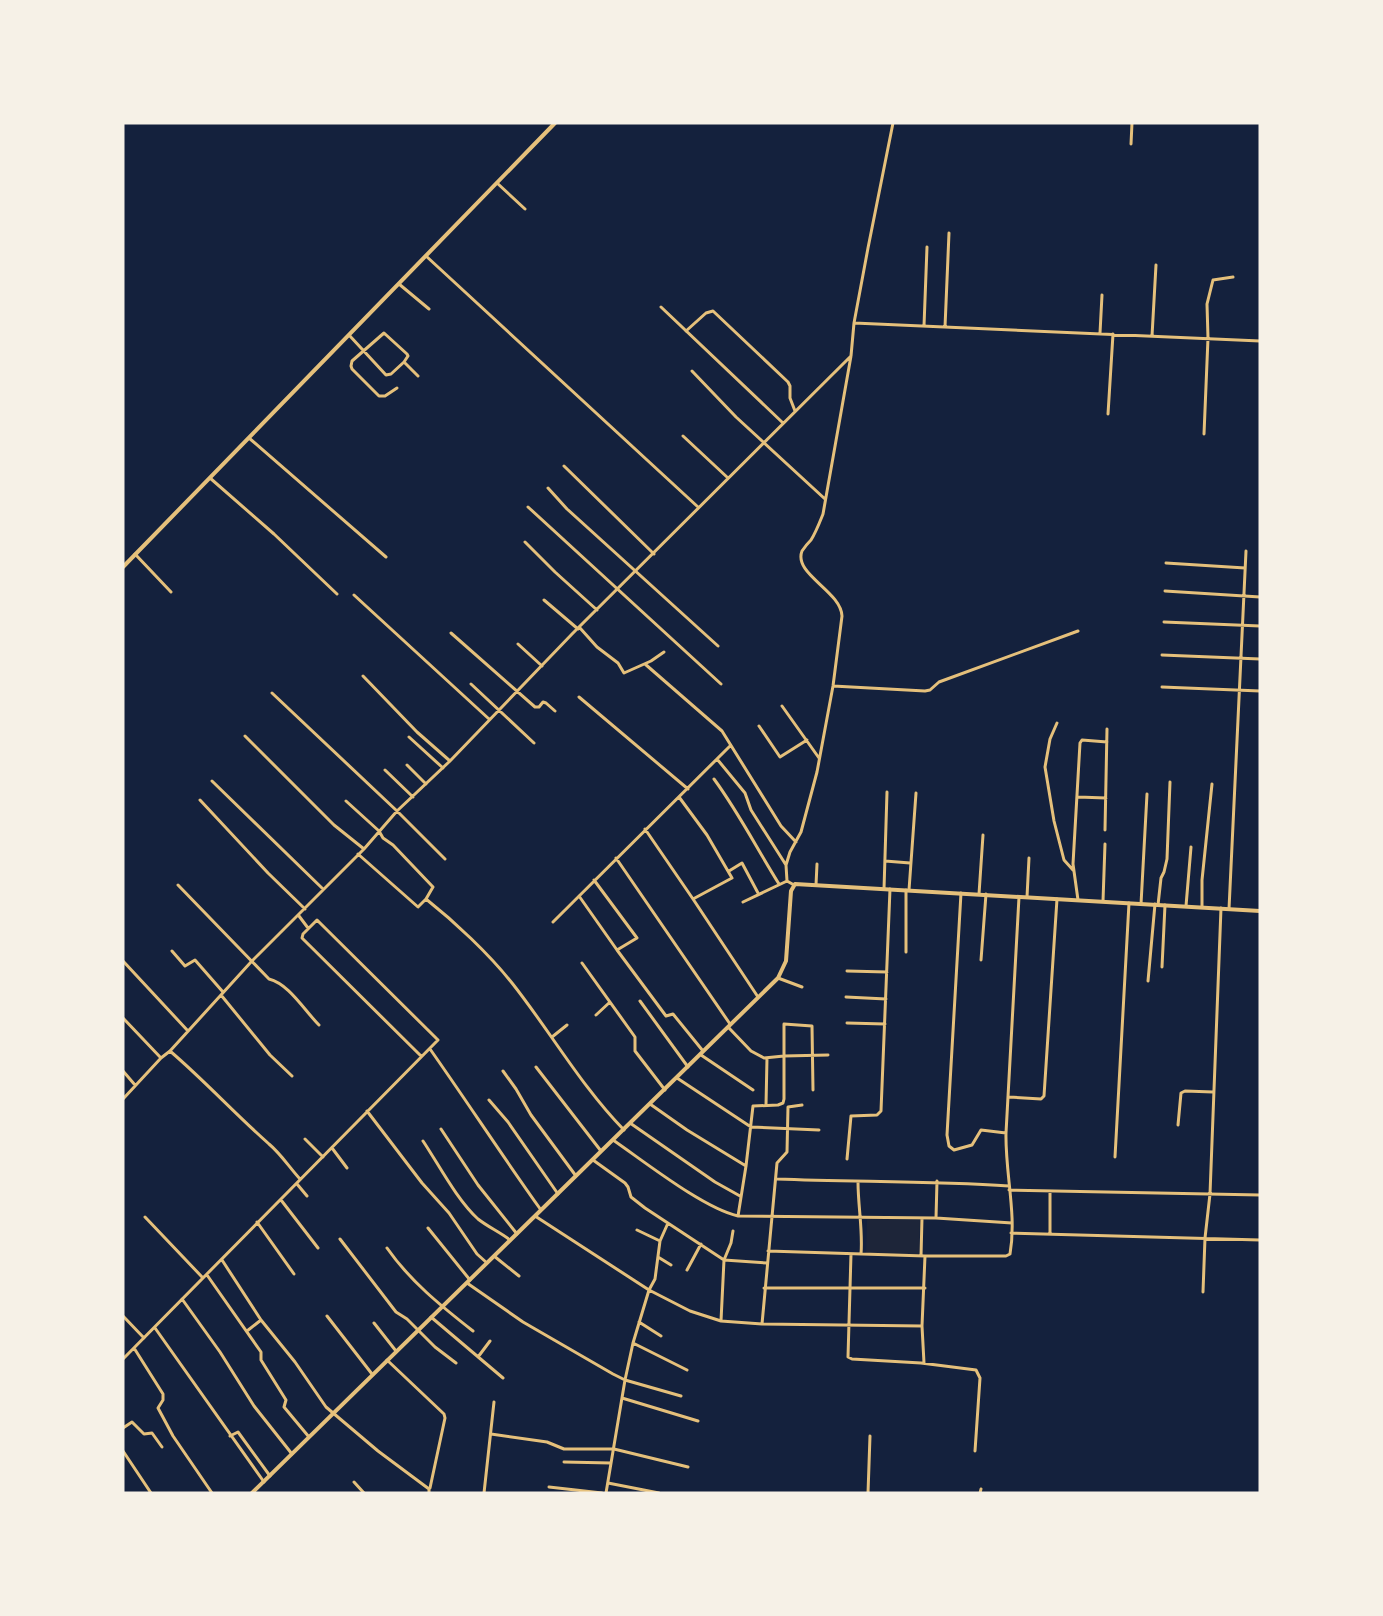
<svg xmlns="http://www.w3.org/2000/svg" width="1383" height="1616" font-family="'DejaVu Sans',sans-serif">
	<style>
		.green { fill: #1d2539 }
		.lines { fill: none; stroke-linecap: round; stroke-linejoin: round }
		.minor { stroke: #e5c07b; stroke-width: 3 }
		.tertiary { stroke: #e5c07b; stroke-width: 4 }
	</style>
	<rect width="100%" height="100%" fill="#14213d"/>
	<path class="green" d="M 867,1219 L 920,1220 L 919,1254 L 866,1254 Z"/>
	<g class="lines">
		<path class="minor" d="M 1131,144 L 1132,123
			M 497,183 L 525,209
			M 426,256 L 698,507
			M 399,284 L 429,309
			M 661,307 L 783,423
			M 854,323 L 1260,341
			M 924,326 L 927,247
			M 945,327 L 949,233
			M 686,331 L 706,313 L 713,311 L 788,382 L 790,386 L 790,398 L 795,411
			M 1100,333 L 1102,295
			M 349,335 L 386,375 L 391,374 L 404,362 L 418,376
			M 1152,336 L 1156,265
			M 692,371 L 736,417 L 825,499
			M 397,388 L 385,396 L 379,396 L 352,369 L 351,366 L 352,361 L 384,333 L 407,354 L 408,356 L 404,362
			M 1108,414 L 1113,334
			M 1204,434 L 1208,338 L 1207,304 L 1213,280 L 1233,277
			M 683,436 L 728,478
			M 249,438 L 386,557
			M 564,466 L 654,554
			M 210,478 L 274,534 L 337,594
			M 548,488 L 567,509 L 718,646
			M 528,507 L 721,684
			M 525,542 L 555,572 L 597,610
			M 135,554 L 171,592
			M 1166,563 L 1245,568
			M 1165,591 L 1260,597
			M 354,595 L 489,719
			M 544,600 L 578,629
			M 1164,622 L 1260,626
			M 580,628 L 597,647 L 618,663 L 624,673 L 651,661 L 664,652
			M 451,633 L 535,707 L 539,707 L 543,702 L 546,703 L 555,711
			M 518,644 L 542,666
			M 1162,655 L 1260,659
			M 645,664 L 722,731 L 781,826 L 796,842
			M 363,676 L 417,732 L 450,761
			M 471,684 L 534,743
			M 833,686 L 925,691 L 930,690 L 939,682 L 1078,631
			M 1162,687 L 1260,691
			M 272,693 L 397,811 L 445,859
			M 579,697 L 688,789
			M 782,706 L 819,758
			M 1057,723 L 1050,739 L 1045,767 L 1054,821 L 1064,860 L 1073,870
			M 759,726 L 780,757 L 807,740
			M 245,736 L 334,825 L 364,849
			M 409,737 L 443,768
			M 717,759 L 745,793 L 751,810 L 786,865
			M 407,765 L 426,784
			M 385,770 L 413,797
			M 714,779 C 739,813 757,849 779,884
			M 212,781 L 323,889
			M 679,797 L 707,835 L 732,878 L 693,899 L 758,997
			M 1078,797 L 1106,798
			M 200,800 L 268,873 L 305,909
			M 346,801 L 379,831 L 383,838 L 393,845 L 433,887 L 426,899 C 455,922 489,954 512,983 C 550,1031 581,1086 624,1130
			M 645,829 L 693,899
			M 1105,830 L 1107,729
			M 358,854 L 418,907 L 426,899
			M 616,858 L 730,1024
			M 885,861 L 910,863
			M 729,871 L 742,863 L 758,893
			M 594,880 L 637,938 L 617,950 L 666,1016 L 673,1014 L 703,1051
			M 178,885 L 269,979 C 289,984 304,1010 319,1025
			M 794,885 L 787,881 L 786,865 L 790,852 L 801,832 L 817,772 L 833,686 L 842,616 C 841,591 793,574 802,551 C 804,548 808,543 811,540 C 816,532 819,524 823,514 L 851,356 L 854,323 L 868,248 L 893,123
			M 816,885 L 817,864
			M 884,889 L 887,792
			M 906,890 L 906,952
			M 909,890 L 916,793
			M 961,893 L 947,1135 L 949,1146 L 954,1150 L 972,1145 L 981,1130 L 1006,1133
			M 979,894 L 983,835
			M 579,896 L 617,950
			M 1027,897 L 1029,858
			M 1078,900 L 1073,864 L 1080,743 L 1082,740 L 1107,742
			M 1103,901 L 1105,844
			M 743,902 L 787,881
			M 1141,904 L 1147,794
			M 1158,905 L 1161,878 L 1164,872 L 1167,859 L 1170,782
			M 1186,906 L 1191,847
			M 1202,907 L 1202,880 L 1212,784
			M 1229,909 L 1246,551
			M 299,916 L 308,928
			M 553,922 L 730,746
			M 172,951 L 185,966 L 195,960 L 223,992
			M 981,960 L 986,894
			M 123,961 L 188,1031
			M 582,963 L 635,1037 L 635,1051 L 665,1090
			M 1162,967 L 1165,905
			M 847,971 L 887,972
			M 778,978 L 802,987
			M 1148,981 L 1155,904
			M 221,995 L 270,1055 L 292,1076
			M 846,997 L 886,999
			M 640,1001 L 688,1067
			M 596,1015 L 610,1002
			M 123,1018 L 161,1058
			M 847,1023 L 885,1024
			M 729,1028 L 751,1051 L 764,1058 L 784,1056 L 828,1055
			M 552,1037 L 567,1025
			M 430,1049 C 468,1103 503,1157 541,1210
			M 170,1051 C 205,1081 235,1114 269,1144 C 281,1154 289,1167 300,1179
			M 701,1055 L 753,1090
			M 536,1067 L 601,1151
			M 123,1071 L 135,1085
			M 503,1071 L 516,1089 L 531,1115 L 576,1176
			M 677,1078 L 751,1127 L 819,1130
			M 813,1090 L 812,1026 L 784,1024 L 784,1099 L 783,1103 L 778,1105 L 753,1106 L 746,1166 L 738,1216 L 936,1218 L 1012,1223
			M 1009,1097 L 1041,1099 L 1044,1096 L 1057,899
			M 123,1099 L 161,1058 L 170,1051 L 251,962 L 364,849 L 397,811 L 450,761 L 573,633 L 851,356
			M 489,1100 L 508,1122 L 558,1194
			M 650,1104 L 687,1130 L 746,1166
			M 766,1105 L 767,1058
			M 367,1111 L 422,1183 L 449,1213 L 477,1254 L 487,1263
			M 630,1123 L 715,1182 L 740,1196
			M 1178,1125 L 1181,1093 L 1185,1091 L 1213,1092
			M 441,1129 L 478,1185 L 517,1234
			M 305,1139 L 323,1157
			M 613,1140 C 645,1162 703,1208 738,1216
			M 423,1141 C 439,1165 457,1200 478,1219 C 488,1227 500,1232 510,1240
			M 332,1148 L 347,1168
			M 1115,1157 L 1129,903
			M 847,1159 L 851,1116 L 877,1115 L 881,1111 L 890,889
			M 593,1160 L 625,1183 L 628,1187 L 631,1197 L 645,1208 L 724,1260 L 767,1263
			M 777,1179 C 854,1182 931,1181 1009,1186
			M 858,1182 C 858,1206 863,1231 861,1254
			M 297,1184 L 307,1196
			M 1009,1190 L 1260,1195
			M 281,1200 L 318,1248
			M 535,1216 L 649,1290 L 690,1311 L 721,1321 L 762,1324 L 922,1326
			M 145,1217 L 203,1278
			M 936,1218 L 937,1181
			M 257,1222 L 294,1274
			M 428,1228 L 470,1280
			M 637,1230 L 660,1241
			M 1011,1233 L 1260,1240
			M 1050,1234 L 1050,1191
			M 340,1239 L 396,1312 L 407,1319 L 435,1347 L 456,1363
			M 387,1248 C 410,1281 441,1306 473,1331
			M 768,1251 L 925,1256 L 1006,1256 L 1010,1254 C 1017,1214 1005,1173 1006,1133 L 1019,897
			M 851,1254 L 848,1357 L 852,1359 L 921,1363 L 976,1370 L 980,1378 L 975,1451
			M 494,1256 L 519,1276
			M 921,1256 L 922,1218
			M 658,1257 L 671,1265
			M 222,1260 L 261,1320 L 295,1362 L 326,1407 L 378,1451 L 429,1489 L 429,1493
			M 687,1270 L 701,1244
			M 207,1275 L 261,1352 L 261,1360 L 286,1400 L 284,1407 L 309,1437
			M 467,1283 L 523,1322 L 613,1374 L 625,1380 L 681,1396
			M 764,1288 L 925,1288
			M 1203,1292 L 1205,1238 L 1210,1194 L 1221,908
			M 182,1299 L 220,1352 L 254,1406 L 292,1454
			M 123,1316 L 144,1338
			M 327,1316 L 372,1374
			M 431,1317 L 503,1378
			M 721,1321 L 724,1260 L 731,1243 L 733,1231
			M 639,1322 L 661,1336
			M 374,1323 L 396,1351
			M 762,1324 L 777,1163 L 787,1152 L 788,1107 L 802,1105
			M 155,1328 L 264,1482
			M 247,1331 L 261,1320
			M 633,1343 L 687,1370
			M 134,1348 L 163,1394 L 163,1400 L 158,1408 L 173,1436 L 212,1493
			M 478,1357 L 490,1341
			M 123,1359 L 438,1040 L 317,920 L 303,934 L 302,938 L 421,1056
			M 387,1360 L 444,1414 L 445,1418 L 430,1488
			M 924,1363 L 922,1326 L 925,1256
			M 622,1398 L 698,1421
			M 123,1428 L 132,1422 L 144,1434 L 152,1433 L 162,1447
			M 491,1434 L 547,1442 L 564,1449 L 614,1449 L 688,1467
			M 230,1436 L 238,1432 L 270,1476
			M 123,1451 L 151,1493
			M 564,1462 L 611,1463
			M 354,1482 L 364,1493
			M 608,1483 L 659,1493
			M 549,1487 L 602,1493
			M 484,1493 L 494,1402
			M 606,1493 L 625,1380 L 633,1343 L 649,1290 L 655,1279 L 660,1241 L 668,1223
			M 868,1493 L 870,1436
			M 980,1493 L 981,1489"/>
		<path class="tertiary" d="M 123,567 L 555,123
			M 252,1493 L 778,978 L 786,961 L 791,891 L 795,884 L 1260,911"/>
	</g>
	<rect width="1383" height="1616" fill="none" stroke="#f6f1e7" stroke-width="249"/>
</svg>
